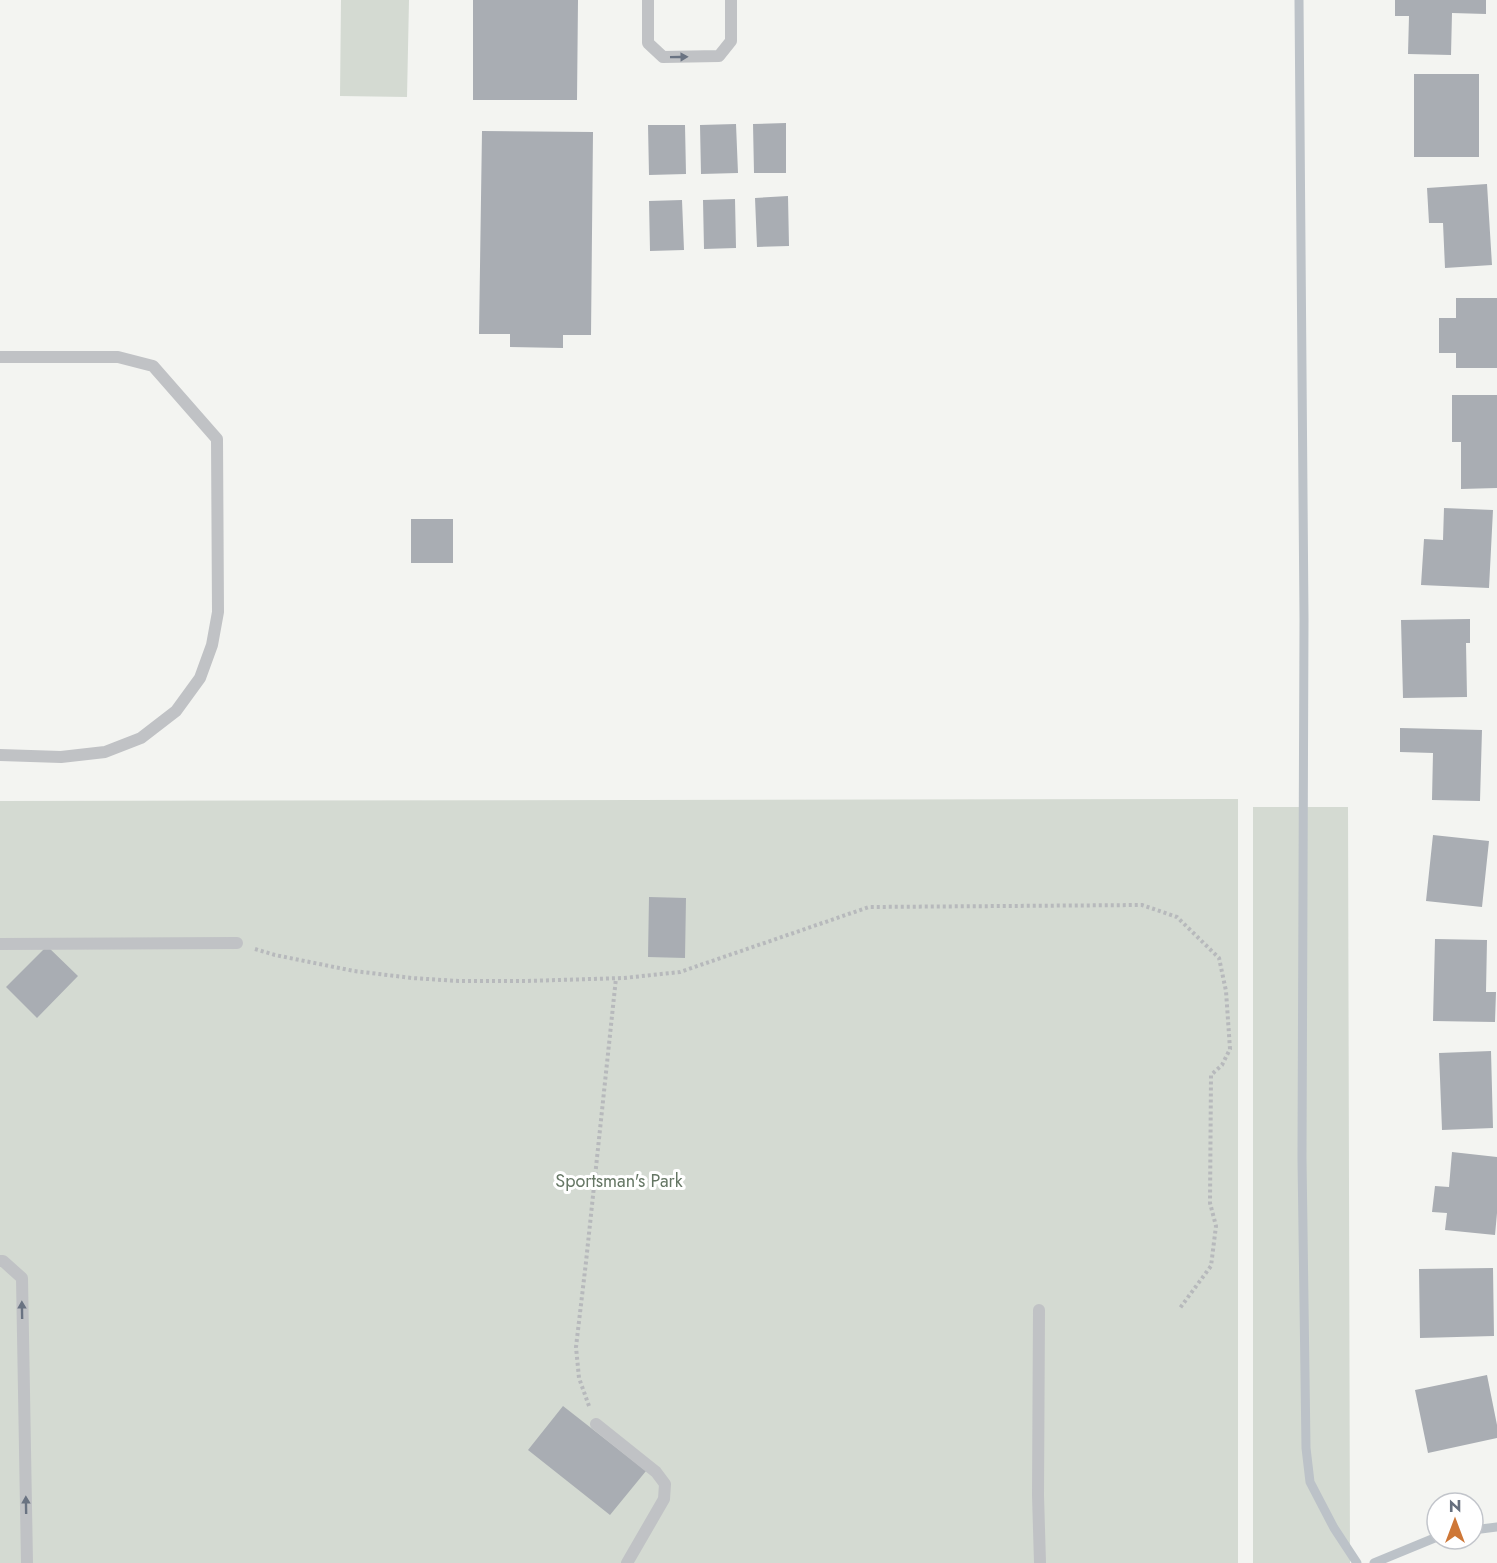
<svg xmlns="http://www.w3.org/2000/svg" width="1497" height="1563" font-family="Jost,sans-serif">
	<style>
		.green { fill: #d4dad2 }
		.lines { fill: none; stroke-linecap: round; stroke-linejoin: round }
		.stream { stroke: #bcc2c8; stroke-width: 9 }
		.building { fill: #a9adb3 }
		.path { stroke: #b7b9bc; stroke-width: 4; stroke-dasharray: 3 3; stroke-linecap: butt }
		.service { stroke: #c0c2c5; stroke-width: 12 }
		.oneway { fill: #6a7382 }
		.labels { text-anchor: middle; stroke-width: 6; stroke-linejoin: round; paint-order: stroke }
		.park-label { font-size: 18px; fill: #657664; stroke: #fff }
	</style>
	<rect width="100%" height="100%" fill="#f3f4f1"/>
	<path class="green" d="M 341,0 L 409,0 L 407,97 L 340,96 Z
		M 1238,799 L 1238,1563 L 0,1563 L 0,801 Z
		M 1253,807 L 1348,807 L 1350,1563 L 1253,1563 Z"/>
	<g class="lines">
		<path class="stream" d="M 1299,0 L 1304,619 L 1302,1158 L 1306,1448 L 1310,1482 L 1334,1528 L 1357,1563
			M 1473,1530 L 1497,1527
			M 1374,1563 L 1437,1537"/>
	</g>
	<path class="building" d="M 473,0 L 578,0 L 577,100 L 473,100 Z
		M 1395,0 L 1486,0 L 1486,14 L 1452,13 L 1451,55 L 1408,54 L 1409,16 L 1395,16 Z
		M 1414,74 L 1479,74 L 1479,157 L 1414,157 Z
		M 786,123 L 786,173 L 754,173 L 753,124 Z
		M 736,124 L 738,173 L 701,174 L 700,125 Z
		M 648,125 L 685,125 L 686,174 L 649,175 Z
		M 482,131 L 593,132 L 591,335 L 563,335 L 563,348 L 510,347 L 510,334 L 479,334 Z
		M 1487,184 L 1492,265 L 1445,268 L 1443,223 L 1429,223 L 1427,188 Z
		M 788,196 L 789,246 L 757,247 L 755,198 Z
		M 735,199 L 736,248 L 704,249 L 703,200 Z
		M 682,200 L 684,250 L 650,251 L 649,201 Z
		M 1456,298 L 1497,298 L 1497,368 L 1456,368 L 1456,353 L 1439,353 L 1439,318 L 1456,318 Z
		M 1452,395 L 1497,395 L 1497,488 L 1461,489 L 1461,442 L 1452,442 Z
		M 1444,508 L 1493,510 L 1489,588 L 1421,585 L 1424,539 L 1443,540 Z
		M 411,519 L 453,519 L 453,563 L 411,563 Z
		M 1470,619 L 1470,643 L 1466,643 L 1467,697 L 1403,698 L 1401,620 Z
		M 1400,728 L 1482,730 L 1480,801 L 1432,800 L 1433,753 L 1400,752 Z
		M 1433,835 L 1489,841 L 1482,907 L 1426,901 Z
		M 649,897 L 686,898 L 685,958 L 648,957 Z
		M 1435,939 L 1487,940 L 1486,992 L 1496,992 L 1495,1022 L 1433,1021 Z
		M 47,946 L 78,976 L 37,1018 L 6,987 Z
		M 1491,1051 L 1493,1128 L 1442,1130 L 1439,1053 Z
		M 1452,1152 L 1497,1157 L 1497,1213 L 1495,1235 L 1445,1230 L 1447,1213 L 1432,1212 L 1435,1186 L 1449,1187 Z
		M 1493,1268 L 1494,1336 L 1420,1338 L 1419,1269 Z
		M 1487,1375 L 1497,1425 L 1497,1438 L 1428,1453 L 1415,1390 Z
		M 563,1406 L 646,1471 L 610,1515 L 528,1450 Z"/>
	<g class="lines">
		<path class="path" d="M 255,949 L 275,955 L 354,971 L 412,978 L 458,981 L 526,981 L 624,978 L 680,972 L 869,907 L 1142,905 L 1177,917 L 1219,958 L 1226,991 L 1230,1049 L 1222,1065 L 1211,1075 L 1210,1203 L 1216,1226 L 1211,1266 L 1180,1308
			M 589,1406 L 579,1378 L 576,1347 L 586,1262 L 616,978"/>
		<path class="service" d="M 648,0 L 648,43 L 663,57 L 719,56 L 731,41 L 731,0
			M 0,357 L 118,357 L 153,366 L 217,439 L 218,612 L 212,645 L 200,678 L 176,711 L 141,738 L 105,752 L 61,757 L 0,755
			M 0,944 L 237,943
			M 0,1261 L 3,1261 L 22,1278 L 27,1563
			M 1039,1310 L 1038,1495 L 1040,1563
			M 596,1424 L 656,1472 L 665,1484 L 664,1499 L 627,1563"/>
	</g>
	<defs><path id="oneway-solid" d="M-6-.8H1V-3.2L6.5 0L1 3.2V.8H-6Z" transform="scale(1.5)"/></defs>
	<g class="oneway">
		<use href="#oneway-solid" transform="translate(679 57) rotate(-1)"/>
		<use href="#oneway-solid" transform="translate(22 1310) rotate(-91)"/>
		<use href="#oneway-solid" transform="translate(26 1505) rotate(-91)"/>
	</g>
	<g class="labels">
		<g class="park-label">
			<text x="619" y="1187">Sportsman's Park</text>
		</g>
	</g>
	<g transform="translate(1455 1521)"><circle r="28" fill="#ffffff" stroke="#c2c5cb" stroke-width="1.5"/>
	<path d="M0-4.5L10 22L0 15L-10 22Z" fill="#ce7737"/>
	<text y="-9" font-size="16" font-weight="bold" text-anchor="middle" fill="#666f7e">N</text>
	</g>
</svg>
